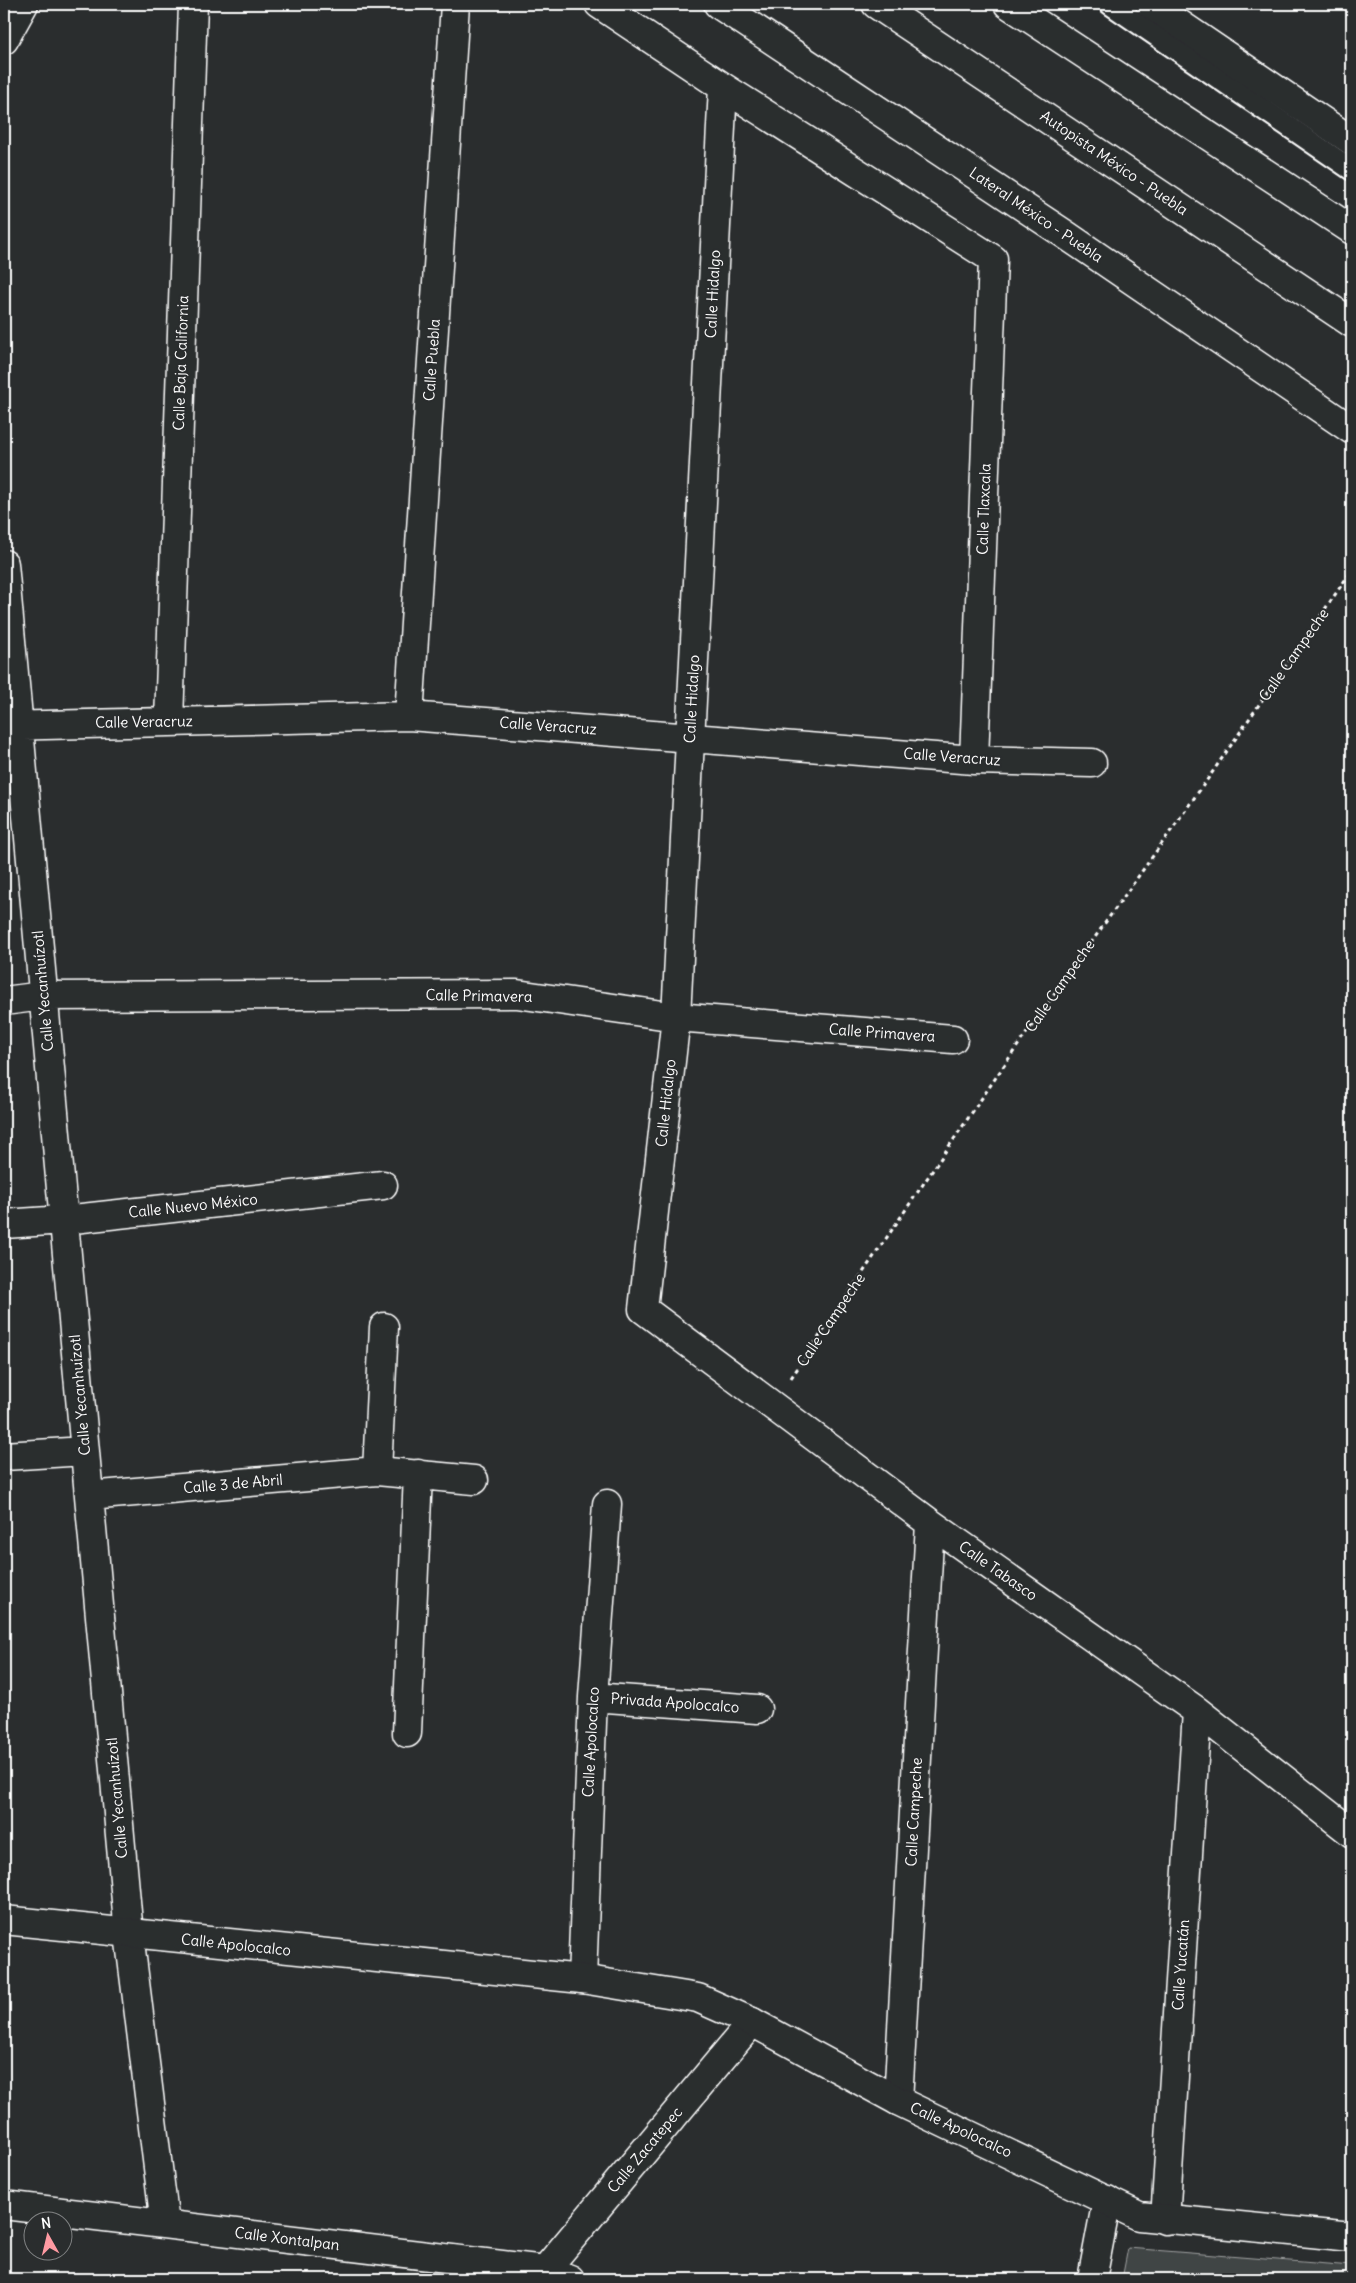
<svg xmlns="http://www.w3.org/2000/svg" width="1356" height="2283" font-family="Delius,sans-serif">
	<style>
		.green { fill: #414445; stroke: #a0a2a2 }
		.lines { fill: none; stroke-linecap: round; stroke-linejoin: round }
		.service-casing { stroke: #fff; stroke-width: 24 }
		.minor-casing { stroke: #fff; stroke-width: 31 }
		.tertiary-casing { stroke: #fff; stroke-width: 31 }
		.trunk-casing { stroke: #fff; stroke-width: 31 }
		.motorway-casing { stroke: #fff; stroke-width: 31 }
		.path { stroke: #fff; stroke-width: 3; stroke-dasharray: 4 4; stroke-linecap: butt }
		.service { stroke: #2a2d2e; stroke-width: 20 }
		.minor { stroke: #2a2d2e; stroke-width: 28 }
		.tertiary { stroke: #2a2d2e; stroke-width: 28 }
		.trunk { stroke: #2a2d2e; stroke-width: 28 }
		.motorway { stroke: #2a2d2e; stroke-width: 28 }
		.labels { text-anchor: middle; stroke-width: 4; stroke-linejoin: round; paint-order: stroke }
		.street-label { font-size: 15px; fill: #fff; stroke: #2a2d2e }
	</style>
	<rect width="100%" height="100%" fill="#2a2d2e"/>
	<filter id="ink" filterUnits="userSpaceOnUse"><feTurbulence type="fractalNoise" baseFrequency=".02" numOctaves="2"/><feDisplacementMap in="SourceGraphic" scale="10" xChannelSelector="R" yChannelSelector="G"/><feConvolveMatrix kernelMatrix="1 2 1 2 8 2 1 2 1" color-interpolation-filters="sRGB"/></filter>
	<g filter="url(#ink)">
		<path class="green" d="M 1128,2248 L 1352,2266 L 1352,2279 L 1122,2279 Z"/>
		<g class="lines">
			<g class="service-casing">
				<path id="service" d="M 1110,4 L 1352,170"/>
			</g>
			<g class="minor-casing">
				<path id="minor" d="M 599,4 L 723,87 L 993,259 L 974,760
					M 4,40 L 24,4
					M 723,87 L 676,1017 L 643,1309 L 930,1523 L 1197,1711 L 1352,1833
					M 4,564 L 129,1934 L 165,2224
					M 409,716 L 455,4
					M 169,722 L 193,4
					M 4,726 L 409,716 L 974,760 L 1092,763
					M 4,1001 L 43,996 L 517,994 L 676,1017 L 953,1039
					M 4,1224 L 64,1220 L 383,1185
					M 4,1456 L 85,1451
					M 377,1471 L 384,1327
					M 89,1496 L 377,1471 L 474,1480
					M 593,1697 L 757,1709
					M 407,1733 L 418,1474
					M 582,1979 L 593,1697 L 607,1504
					M 898,2101 L 930,1523
					M 4,2205 L 545,2270 L 570,2279
					M 1165,2220 L 1197,1711
					M 541,2279 L 545,2270 L 752,2022
					M 1092,2279 L 1107,2200"/>
			</g>
			<g class="tertiary-casing">
				<path id="tertiary" d="M 4,1920 L 582,1979 L 698,1998 L 752,2022 L 898,2101 L 1139,2216 L 1352,2237"/>
			</g>
			<g class="trunk-casing">
				<path id="trunk" d="M 718,4 L 1066,235 L 1352,430
					M 1150,4 L 1352,141"/>
			</g>
			<g class="motorway-casing">
				<path id="motorway" d="M 876,4 L 1352,323
					M 1008,4 L 1352,230"/>
			</g>
			<path class="path" d="M 791,1378 L 1016,1048 L 1207,780 L 1352,570"/>
			<use href="#service" class="service"/>
			<use href="#minor" class="minor"/>
			<use href="#tertiary" class="tertiary"/>
			<use href="#trunk" class="trunk"/>
			<use href="#motorway" class="motorway"/>
		</g>
	</g>
	<g class="labels">
		<g class="street-label">
			<text transform="translate(1114 163) rotate(34)" y="5">Autopista México - Puebla</text>
			<text transform="translate(1036 215) rotate(34)" y="5">Lateral México - Puebla</text>
			<text transform="translate(713 294) rotate(-87)" y="5">Calle Hidalgo</text>
			<text transform="translate(432 360) rotate(-86)" y="5">Calle Puebla</text>
			<text transform="translate(181 363) rotate(-88)" y="5">Calle Baja California</text>
			<text transform="translate(984 509) rotate(-88)" y="5">Calle Tlaxcala</text>
			<text transform="translate(1294 655) rotate(-55)" y="5">Calle Campeche</text>
			<text transform="translate(692 699) rotate(-87)" y="5">Calle Hidalgo</text>
			<text transform="translate(144 722) rotate(-1)" y="5">Calle Veracruz</text>
			<text transform="translate(548 726) rotate(4)" y="5">Calle Veracruz</text>
			<text transform="translate(952 757) rotate(4)" y="5">Calle Veracruz</text>
			<text transform="translate(1060 986) rotate(-55)" y="5">Calle Campeche</text>
			<text transform="translate(43 991) rotate(-95)" y="5">Calle Yecanhuízotl</text>
			<text transform="translate(479 996) rotate(1)" y="5">Calle Primavera</text>
			<text transform="translate(882 1033) rotate(4)" y="5">Calle Primavera</text>
			<text transform="translate(666 1103) rotate(-84)" y="5">Calle Hidalgo</text>
			<text transform="translate(193 1206) rotate(-6)" y="5">Calle Nuevo México</text>
			<text transform="translate(831 1320) rotate(-56)" y="5">Calle Campeche</text>
			<text transform="translate(80 1395) rotate(-95)" y="5">Calle Yecanhuízotl</text>
			<text transform="translate(233 1484) rotate(-5)" y="5">Calle 3 de Abril</text>
			<text transform="translate(998 1571) rotate(35)" y="5">Calle Tabasco</text>
			<text transform="translate(675 1703) rotate(4)" y="5">Privada Apolocalco</text>
			<text transform="translate(591 1742) rotate(-87)" y="5">Calle Apolocalco</text>
			<text transform="translate(117 1798) rotate(-95)" y="5">Calle Yecanhuízotl</text>
			<text transform="translate(914 1812) rotate(-87)" y="5">Calle Campeche</text>
			<text transform="translate(236 1945) rotate(6)" y="5">Calle Apolocalco</text>
			<text transform="translate(1181 1965) rotate(-86)" y="5">Calle Yucatán</text>
			<text transform="translate(961 2130) rotate(25)" y="5">Calle Apolocalco</text>
			<text transform="translate(645 2150) rotate(-50)" y="5">Calle Zacatepec</text>
			<text transform="translate(287 2239) rotate(7)" y="5">Calle Xontalpan</text>
		</g>
	</g>
	<rect width="1356" height="2283" fill="none" stroke="#2a2d2e" stroke-width="20"/>
	<rect x="10" y="10" width="1336" height="2263" fill="none" stroke="#fff" stroke-width="2" filter="url(#ink)"/>
	<g transform="translate(48 2236) rotate(352)"><circle r="24" fill="#2a2d2e" stroke="#7f8182"/>
	<path d="M0-4L9 19L0 12L-9 19Z" fill="#ff9aa2"/>
	<text y="-8" font-size="14" font-weight="bold" text-anchor="middle" fill="#ffffff">N</text>
	</g>
</svg>
